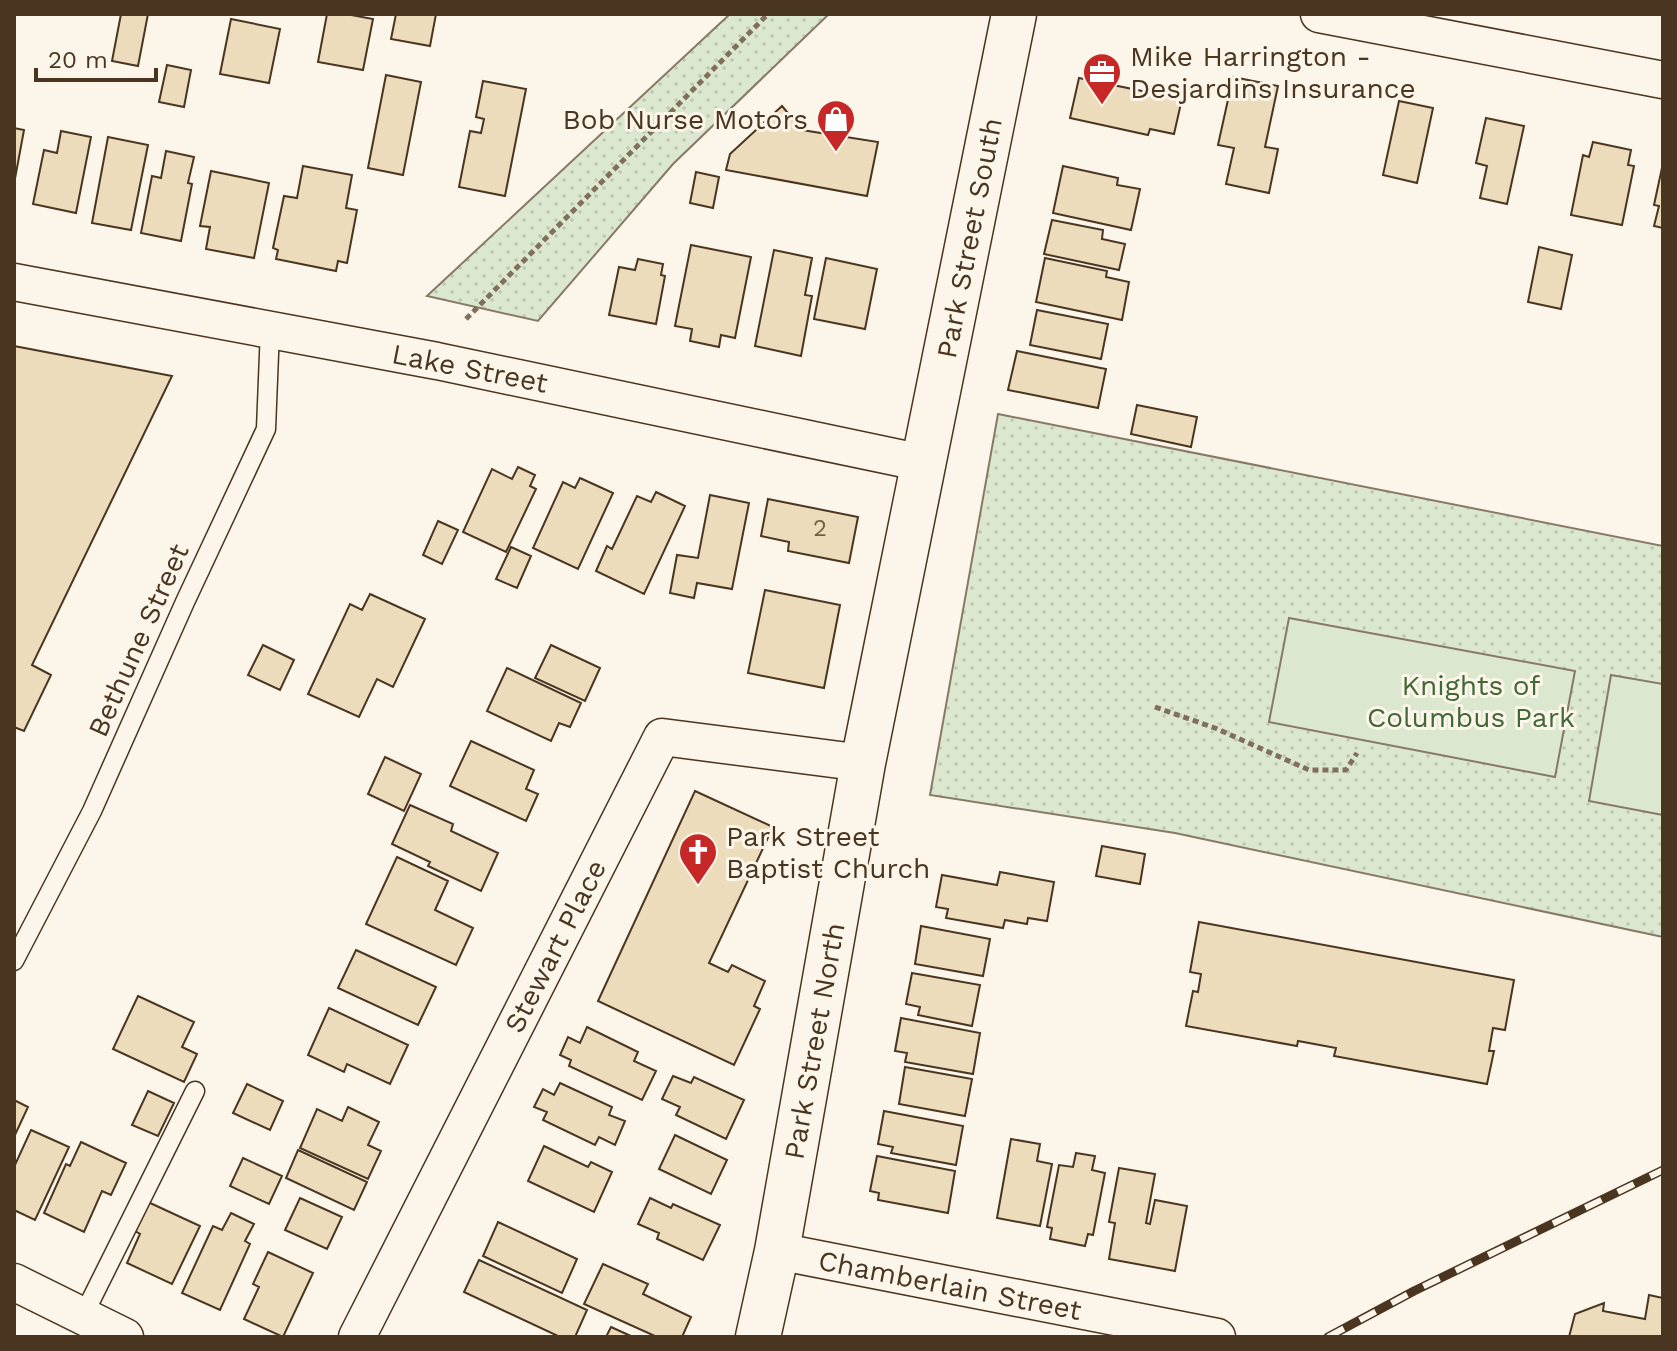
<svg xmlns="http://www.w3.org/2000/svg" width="1677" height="1351" font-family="'Work Sans',sans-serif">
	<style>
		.grass { fill: url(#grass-dots); stroke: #887966; stroke-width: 2 }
		.garden { fill: #dce7d0; stroke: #887966; stroke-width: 2 }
		.building { fill: #ecdcbc; stroke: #4a3520; stroke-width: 2 }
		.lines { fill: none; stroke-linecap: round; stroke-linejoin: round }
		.lane-casing { stroke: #4a3520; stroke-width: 21 }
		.street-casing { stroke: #4a3520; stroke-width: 39 }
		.secondary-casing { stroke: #4a3520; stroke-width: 47 }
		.path { stroke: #7f6f5c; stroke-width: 5; stroke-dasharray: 6 4; stroke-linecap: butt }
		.lane { stroke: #fbf6e9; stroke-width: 18 }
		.street { stroke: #fbf6e9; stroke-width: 36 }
		.secondary { stroke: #fbf6e9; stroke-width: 44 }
		.rail-casing { stroke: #4a3520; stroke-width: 9 }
		.rail { stroke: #fbf6e9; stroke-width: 6; stroke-dasharray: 18; stroke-linecap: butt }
		.labels { text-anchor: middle; stroke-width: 6; stroke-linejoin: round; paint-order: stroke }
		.number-label { font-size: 24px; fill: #725f47 }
		.poi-label { font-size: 28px; fill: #4a3520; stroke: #fbf6e9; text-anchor: start }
		.street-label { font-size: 28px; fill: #4a3520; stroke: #fbf6e9 }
		.park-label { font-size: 28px; fill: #436837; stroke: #fbf6e9 }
	</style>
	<defs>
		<pattern id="grass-dots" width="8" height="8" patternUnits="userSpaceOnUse" patternTransform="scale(2)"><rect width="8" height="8" fill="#dce7d0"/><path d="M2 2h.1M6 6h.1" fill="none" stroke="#bec7b2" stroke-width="1.8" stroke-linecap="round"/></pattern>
	</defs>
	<rect width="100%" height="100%" fill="#fbf6e9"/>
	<path class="grass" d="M 730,14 L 829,14 L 673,164 L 538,321 L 427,296 Z
		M 998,414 L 1663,546 L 1663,937 L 1175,833 L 930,795 Z"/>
	<path class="garden" d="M 1289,618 L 1575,671 L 1555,777 L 1269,722 Z
		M 1611,675 L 1663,684 L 1663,815 L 1589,801 Z"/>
	<path class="building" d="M 121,14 L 148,14 L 138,66 L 112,61 Z
		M 327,14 L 346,14 L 373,19 L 363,70 L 318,62 Z
		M 396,14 L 436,14 L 430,46 L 391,39 Z
		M 231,19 L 280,29 L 269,83 L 220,74 Z
		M 167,65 L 191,70 L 184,107 L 159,102 Z
		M 386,75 L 421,82 L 403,175 L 368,168 Z
		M 1233,77 L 1278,86 L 1265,147 L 1278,149 L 1269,193 L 1226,184 L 1234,148 L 1218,145 Z
		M 1079,78 L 1152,93 L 1154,85 L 1184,90 L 1174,134 L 1150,129 L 1148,135 L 1070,118 Z
		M 483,81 L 526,89 L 505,196 L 459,187 L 470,131 L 481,133 L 484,119 L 476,117 Z
		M 1399,101 L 1433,108 L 1417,183 L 1383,175 Z
		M 782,106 L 802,130 L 878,142 L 867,196 L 726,170 L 730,154 Z
		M 1486,118 L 1524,126 L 1507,204 L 1480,198 L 1487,166 L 1476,163 Z
		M 14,128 L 24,130 L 14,184 Z
		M 61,131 L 91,137 L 76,213 L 33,204 L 44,150 L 57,153 Z
		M 108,137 L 148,145 L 131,230 L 92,223 Z
		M 1593,142 L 1631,150 L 1628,165 L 1634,166 L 1622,225 L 1571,215 L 1583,155 L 1589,157 Z
		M 166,151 L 194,157 L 188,183 L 192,184 L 181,241 L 141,233 L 152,176 L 161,178 Z
		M 1663,163 L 1663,228 L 1654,226 L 1659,206 L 1654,205 Z
		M 303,166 L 352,175 L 346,208 L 357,210 L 347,263 L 338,261 L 336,271 L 276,259 L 278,250 L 273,248 L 284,196 L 297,198 Z
		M 1063,166 L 1118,178 L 1117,185 L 1140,189 L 1131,230 L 1053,213 Z
		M 211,171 L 269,183 L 254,258 L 206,249 L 210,227 L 200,226 Z
		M 696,172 L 719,177 L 713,208 L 690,203 Z
		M 1052,220 L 1103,230 L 1102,239 L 1125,244 L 1119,270 L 1044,254 Z
		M 691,245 L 751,257 L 735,338 L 721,335 L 719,347 L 690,341 L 692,329 L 675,326 Z
		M 1539,247 L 1572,255 L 1561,309 L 1528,302 Z
		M 774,250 L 812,258 L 805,295 L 812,296 L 801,356 L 755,346 Z
		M 826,258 L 877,269 L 865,329 L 814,319 Z
		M 1045,258 L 1107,271 L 1106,277 L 1129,282 L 1122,320 L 1036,302 Z
		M 638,259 L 663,264 L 661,275 L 665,276 L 656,324 L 609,315 L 619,267 L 635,270 Z
		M 1037,310 L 1108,324 L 1101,359 L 1030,345 Z
		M 14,346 L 172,376 L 32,665 L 51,675 L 24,731 L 14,727 Z
		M 1017,351 L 1106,369 L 1098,408 L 1008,390 Z
		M 1137,405 L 1197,417 L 1191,447 L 1131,434 Z
		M 518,467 L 535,475 L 530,486 L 536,489 L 506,552 L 463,532 L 492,469 L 512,479 Z
		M 580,478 L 613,493 L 578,569 L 533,548 L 563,482 L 575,488 Z
		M 656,492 L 685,506 L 644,594 L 596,571 L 607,546 L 612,549 L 637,496 L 651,502 Z
		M 710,495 L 749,503 L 732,589 L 697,583 L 694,598 L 670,593 L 677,555 L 698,558 Z
		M 768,499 L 858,517 L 849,563 L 788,551 L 789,542 L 761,536 Z
		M 438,521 L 458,530 L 442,564 L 423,555 Z
		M 511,547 L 531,556 L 517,588 L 496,579 Z
		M 765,590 L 840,605 L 824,688 L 748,673 Z
		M 370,594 L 425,619 L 393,687 L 377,679 L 359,717 L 308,694 L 350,604 L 362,610 Z
		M 263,645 L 294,660 L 280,690 L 248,675 Z
		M 551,645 L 600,668 L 585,701 L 535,678 Z
		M 507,668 L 581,703 L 570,727 L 559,723 L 551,741 L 487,711 Z
		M 471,741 L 534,770 L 526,789 L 538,794 L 526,821 L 450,786 Z
		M 385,757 L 421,774 L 404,811 L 368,794 Z
		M 695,791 L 773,827 L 709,963 L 728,972 L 732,965 L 765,981 L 754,1006 L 760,1009 L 734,1065 L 598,1001 Z
		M 410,805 L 453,824 L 451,831 L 498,853 L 481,891 L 428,866 L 430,862 L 392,844 Z
		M 1102,846 L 1145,854 L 1140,884 L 1096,876 Z
		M 397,857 L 448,881 L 435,910 L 473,928 L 456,965 L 366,924 Z
		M 1000,872 L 1054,882 L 1047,921 L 1028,918 L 1027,924 L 1005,920 L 1003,928 L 946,918 L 948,909 L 936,907 L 942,875 L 997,885 Z
		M 1199,922 L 1514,980 L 1505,1030 L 1493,1028 L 1489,1051 L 1494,1051 L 1487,1084 L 1334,1056 L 1336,1048 L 1298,1041 L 1297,1046 L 1186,1026 L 1193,991 L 1198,992 L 1201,974 L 1190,972 Z
		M 921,926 L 990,939 L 983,976 L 915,964 Z
		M 356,950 L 436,987 L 418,1025 L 338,988 Z
		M 912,973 L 980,985 L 972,1026 L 918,1015 L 920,1007 L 906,1004 Z
		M 138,996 L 194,1022 L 182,1047 L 197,1054 L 184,1082 L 113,1049 Z
		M 329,1008 L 408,1045 L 390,1084 L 347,1064 L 344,1072 L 308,1055 Z
		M 901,1018 L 980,1033 L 973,1074 L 905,1062 L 907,1053 L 895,1051 Z
		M 587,1027 L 638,1052 L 634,1061 L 656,1071 L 642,1100 L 569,1066 L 571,1060 L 560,1055 L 568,1037 L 580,1043 Z
		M 905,1067 L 972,1079 L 965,1116 L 899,1104 Z
		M 673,1076 L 691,1083 L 694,1077 L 744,1100 L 726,1139 L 676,1115 L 680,1107 L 662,1099 Z
		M 560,1083 L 612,1107 L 609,1115 L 625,1121 L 615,1145 L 599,1137 L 595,1145 L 543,1120 L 547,1112 L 534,1107 L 543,1089 L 554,1095 Z
		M 247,1084 L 283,1101 L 270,1130 L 233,1113 Z
		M 148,1091 L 174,1103 L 158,1136 L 132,1125 Z
		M 14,1100 L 28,1107 L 14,1137 Z
		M 348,1107 L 379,1122 L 368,1145 L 381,1151 L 368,1179 L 300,1148 L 317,1109 L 342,1121 Z
		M 884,1111 L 963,1126 L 956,1165 L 891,1153 L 893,1147 L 878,1144 Z
		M 31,1130 L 69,1147 L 35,1220 L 14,1210 L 14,1167 Z
		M 675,1135 L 727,1160 L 711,1194 L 659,1169 Z
		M 1011,1139 L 1040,1144 L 1037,1161 L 1052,1164 L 1040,1226 L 997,1218 Z
		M 81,1142 L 126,1163 L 111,1195 L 102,1191 L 84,1232 L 44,1213 L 66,1164 L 70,1166 Z
		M 544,1146 L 588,1167 L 591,1162 L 612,1172 L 594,1212 L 528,1181 Z
		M 298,1150 L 367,1182 L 354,1210 L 286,1178 Z
		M 1076,1153 L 1095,1156 L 1092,1170 L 1105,1173 L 1093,1235 L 1088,1234 L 1085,1246 L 1050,1239 L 1052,1228 L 1047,1227 L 1059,1165 L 1073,1167 Z
		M 877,1156 L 955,1171 L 948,1213 L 878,1200 L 879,1193 L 870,1191 Z
		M 243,1158 L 282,1176 L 269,1204 L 230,1186 Z
		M 1119,1168 L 1155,1174 L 1146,1223 L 1150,1224 L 1155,1200 L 1187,1206 L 1175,1271 L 1109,1259 L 1115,1223 L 1109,1222 Z
		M 300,1198 L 342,1217 L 327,1249 L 285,1230 Z
		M 650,1198 L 671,1208 L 673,1204 L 720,1225 L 703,1260 L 657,1239 L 659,1233 L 638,1224 Z
		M 148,1202 L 200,1226 L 172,1284 L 127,1263 L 140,1234 L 135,1231 Z
		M 231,1213 L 254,1224 L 245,1241 L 250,1244 L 220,1310 L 182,1293 L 213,1226 L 222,1230 Z
		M 498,1222 L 577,1259 L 562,1293 L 483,1256 Z
		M 268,1252 L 313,1273 L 283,1337 L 244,1319 L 259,1287 L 253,1284 Z
		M 479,1260 L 587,1310 L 575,1337 L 560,1337 L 464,1292 Z
		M 603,1264 L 648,1284 L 643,1294 L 691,1317 L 682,1337 L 657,1337 L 584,1304 Z
		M 1649,1295 L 1663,1298 L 1663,1337 L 1569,1337 L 1575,1314 L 1604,1303 L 1603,1311 L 1645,1319 Z
		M 611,1327 L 633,1337 L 606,1337 Z"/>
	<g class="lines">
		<g class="lane-casing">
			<path id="lane" d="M 14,961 L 92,811 L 185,602 L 266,429 L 270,329
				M 83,1316 L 195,1091"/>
		</g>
		<g class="street-casing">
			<path id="street" d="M 1319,14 L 1663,80
				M 14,282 L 437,361 L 923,463
				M 777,1251 L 1217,1337
				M 14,1282 L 125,1337
				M 357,1337 L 662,737 L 863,763"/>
		</g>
		<g class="secondary-casing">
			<path id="secondary" d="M 758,1337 L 777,1251 L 863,763 L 1014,14"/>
		</g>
		<path class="path" d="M 466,319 L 768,14
			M 1155,707 L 1215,728 L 1309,770 L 1346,770 L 1357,753"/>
		<use href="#lane" class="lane"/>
		<use href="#street" class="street"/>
		<use href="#secondary" class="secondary"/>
		<g class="rail-casing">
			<path id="rail" d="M 1328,1337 L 1414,1291 L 1663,1170"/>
		</g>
		<use href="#rail" class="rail"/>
	</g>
	<defs>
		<g id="office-pin" transform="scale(2)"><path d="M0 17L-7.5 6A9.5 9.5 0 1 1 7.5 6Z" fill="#c62828" stroke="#fbf6e9"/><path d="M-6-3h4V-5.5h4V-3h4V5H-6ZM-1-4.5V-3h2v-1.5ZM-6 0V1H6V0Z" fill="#fff"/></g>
		<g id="shop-pin" transform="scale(2)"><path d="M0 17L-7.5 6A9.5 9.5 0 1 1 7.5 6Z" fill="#c62828" stroke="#fbf6e9"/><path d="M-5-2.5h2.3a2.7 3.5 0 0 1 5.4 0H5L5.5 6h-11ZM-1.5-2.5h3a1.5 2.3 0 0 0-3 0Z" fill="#fff"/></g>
		<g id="church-pin" transform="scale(2)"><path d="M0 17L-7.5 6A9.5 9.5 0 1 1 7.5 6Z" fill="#c62828" stroke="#fbf6e9"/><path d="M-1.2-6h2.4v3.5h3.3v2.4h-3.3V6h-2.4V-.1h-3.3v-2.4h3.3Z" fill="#fff"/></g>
	</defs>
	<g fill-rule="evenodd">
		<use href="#office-pin" x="1102" y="72"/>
		<use href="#shop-pin" x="836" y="119"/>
		<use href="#church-pin" x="698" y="852"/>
	</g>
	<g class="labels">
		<g class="number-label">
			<text x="820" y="536">2</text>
		</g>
		<g class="poi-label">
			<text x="1130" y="66">Mike Harrington -<tspan x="1130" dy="32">Desjardins Insurance</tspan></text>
			<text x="808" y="129" text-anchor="end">Bob Nurse Motors</text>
			<text x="726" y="846">Park Street<tspan x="726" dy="32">Baptist Church</tspan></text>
		</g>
		<g class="street-label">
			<text transform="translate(969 238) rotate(-79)" y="10">Park Street South</text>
			<text transform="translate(470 368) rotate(11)" y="10">Lake Street</text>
			<text transform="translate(138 640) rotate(-66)" y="10">Bethune Street</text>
			<text transform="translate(555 946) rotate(-63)" y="10">Stewart Place</text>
			<text transform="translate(814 1041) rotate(-80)" y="10">Park Street North</text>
			<text transform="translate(950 1285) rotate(11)" y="10">Chamberlain Street</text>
		</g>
		<g class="park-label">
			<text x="1471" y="695">Knights of<tspan x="1471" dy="32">Columbus Park</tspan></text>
		</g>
	</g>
	<rect width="1677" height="1351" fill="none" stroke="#4a3520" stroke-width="32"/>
	<path d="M36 68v12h120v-12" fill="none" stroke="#4a3520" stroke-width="4"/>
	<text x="48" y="68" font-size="24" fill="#4a3520" stroke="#fbf6e9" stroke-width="6" paint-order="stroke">20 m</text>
</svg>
